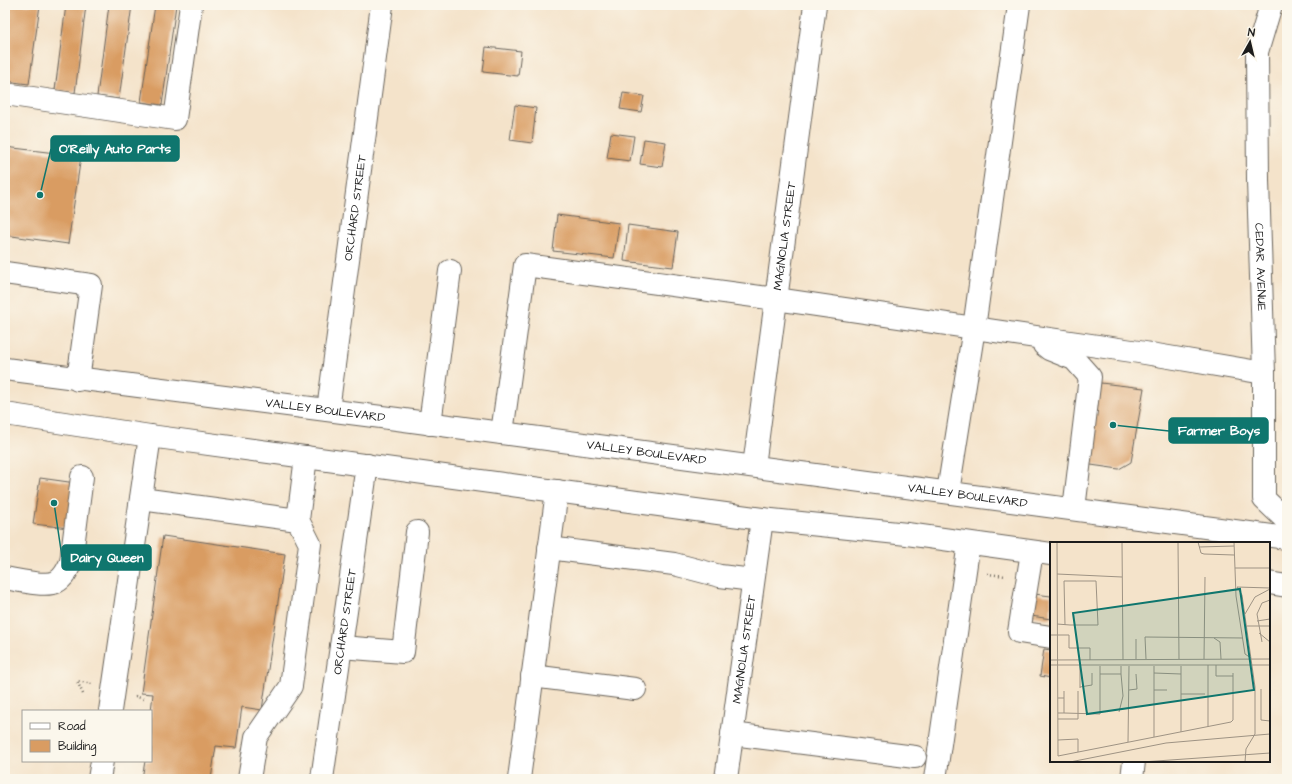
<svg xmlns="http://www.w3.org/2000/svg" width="1292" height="784" font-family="'Architects Daughter',sans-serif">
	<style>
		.building { fill: #d99c62 }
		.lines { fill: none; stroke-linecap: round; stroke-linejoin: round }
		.minor-casing { stroke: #686259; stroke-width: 24 }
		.major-casing { stroke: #686259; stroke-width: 24 }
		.path { stroke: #686259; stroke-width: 2.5; stroke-dasharray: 1 3; stroke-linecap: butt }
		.minor { stroke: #fff; stroke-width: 22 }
		.major { stroke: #fff; stroke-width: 22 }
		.labels { text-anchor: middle; stroke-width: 3.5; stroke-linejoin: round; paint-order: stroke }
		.street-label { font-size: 12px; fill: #1c1c1c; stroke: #fbf7ec }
		.inset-road { fill: none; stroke: #9e9384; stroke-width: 1 }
		.view { fill: #0f766e; fill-opacity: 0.15; stroke: #0f766e; stroke-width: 2 }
		.inset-edge { fill: none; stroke: #1c1c1c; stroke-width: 2 }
		.leader { fill: none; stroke: #0f766e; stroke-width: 1.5 }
		.callout-dot { fill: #0f766e; stroke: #fbf7ec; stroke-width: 1.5 }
		.callout { fill: #0f766e; stroke: #0f766e; stroke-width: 1.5 }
		.callout-label { font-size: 13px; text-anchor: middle; font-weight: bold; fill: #fff }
	</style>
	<rect width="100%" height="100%" fill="#fbf7ec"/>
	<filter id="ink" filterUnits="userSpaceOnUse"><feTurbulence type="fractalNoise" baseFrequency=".025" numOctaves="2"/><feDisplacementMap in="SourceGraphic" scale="8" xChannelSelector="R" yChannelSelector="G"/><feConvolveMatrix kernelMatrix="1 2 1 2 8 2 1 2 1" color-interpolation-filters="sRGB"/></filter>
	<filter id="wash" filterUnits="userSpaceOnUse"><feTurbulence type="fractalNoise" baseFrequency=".012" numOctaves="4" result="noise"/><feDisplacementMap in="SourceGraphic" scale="16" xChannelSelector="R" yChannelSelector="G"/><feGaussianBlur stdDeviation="0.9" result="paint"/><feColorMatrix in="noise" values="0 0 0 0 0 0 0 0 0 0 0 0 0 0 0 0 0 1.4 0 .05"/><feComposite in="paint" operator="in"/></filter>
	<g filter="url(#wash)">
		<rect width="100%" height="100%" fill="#f4e3ca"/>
		<g id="blocks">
			<path class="building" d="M 7,5 L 40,5 L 29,84 L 5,81 L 5,20 Z
				M 66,5 L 86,5 L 75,93 L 55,90 Z
				M 109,5 L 132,5 L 119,99 L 97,96 Z
				M 155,5 L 176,5 L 162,105 L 141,102 Z
				M 486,47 L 521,51 L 518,76 L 483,72 Z
				M 623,93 L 644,96 L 641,112 L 620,109 Z
				M 515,105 L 536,108 L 532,143 L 510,140 Z
				M 611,133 L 634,136 L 630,161 L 607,158 Z
				M 644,139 L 666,142 L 662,167 L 640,164 Z
				M 5,147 L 81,156 L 68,244 L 5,235 Z
				M 557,215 L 619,223 L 614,258 L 553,251 Z
				M 628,225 L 678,232 L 673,267 L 624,261 Z
				M 1092,382 L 1144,388 L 1131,462 L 1119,469 L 1084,464 Z
				M 40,478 L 76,483 L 69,528 L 33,524 Z
				M 163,536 L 285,554 L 262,710 L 242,707 L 236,748 L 216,746 L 211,779 L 142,779 L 145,761 L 151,761 L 151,711 L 153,694 L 141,693 Z
				M 1034,594 L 1051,596 L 1051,619 L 1031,616 Z
				M 1044,649 L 1051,650 L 1051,678 L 1040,676 Z"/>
		</g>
	</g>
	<g filter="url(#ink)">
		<use href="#blocks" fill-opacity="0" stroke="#686259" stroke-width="1"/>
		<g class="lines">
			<g class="minor-casing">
				<g id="minor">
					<path d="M 5,94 L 175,119 L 191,5"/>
					<path d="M 5,273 L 91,285 L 78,380"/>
					<path d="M 1044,345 L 1049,349 L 1074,359 L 1090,377 L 1074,509"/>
					<path id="s1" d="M 328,410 L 382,5"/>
					<path d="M 430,424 L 450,271"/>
					<path d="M 502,433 L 525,265 L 776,299 L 1139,352 L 1264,373"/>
					<path id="s2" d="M 754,466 L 815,5"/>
					<path d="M 948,492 L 974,328 L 1019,5"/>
					<path d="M 141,499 L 298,520 L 306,457"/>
					<path d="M 549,548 L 674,564 L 720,576 L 753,580"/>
					<path d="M 1032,552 L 1019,632 L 1051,637"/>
					<path d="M 5,578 C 17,580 45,587 56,582 C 64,578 68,569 71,562 L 82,477"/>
					<path d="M 341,647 L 403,652 L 417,532"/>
					<path d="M 532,676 L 635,689"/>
					<path d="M 110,711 L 150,436"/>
					<path d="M 732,734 L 915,757"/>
					<path d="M 99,779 L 102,761"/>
					<path d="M 249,779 L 256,737 L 291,686 L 310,544 L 298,520"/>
					<path id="s3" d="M 322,779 L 367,465"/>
					<path d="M 519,779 L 557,491"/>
					<path id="s4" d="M 726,779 L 762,519"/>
					<path d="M 935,779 L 969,543"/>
					<path d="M 1132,779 L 1134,761"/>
				</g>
			</g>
			<g class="major-casing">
				<g id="major">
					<path id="s5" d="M 1271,5 L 1257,52 L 1258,180 L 1264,373 L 1264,499 L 1287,521"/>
					<path id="s6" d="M 5,369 L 397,419 L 1287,538"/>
					<path d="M 5,414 L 150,436 L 762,519 L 907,534 L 1051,554"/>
					<path d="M 1269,583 L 1287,586"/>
				</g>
			</g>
			<path class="path" d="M 987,574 L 1006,576
				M 83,694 L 77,681 L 92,684
				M 135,696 L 146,700"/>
			<use href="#minor" class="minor"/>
			<use href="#major" class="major"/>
		</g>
	</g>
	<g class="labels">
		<g class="street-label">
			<text dy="4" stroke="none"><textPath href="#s1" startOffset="204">ORCHARD STREET</textPath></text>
			<text dy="4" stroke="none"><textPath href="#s2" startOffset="232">MAGNOLIA STREET</textPath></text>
			<text dy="4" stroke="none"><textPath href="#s5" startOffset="264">CEDAR AVENUE</textPath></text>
			<text dy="4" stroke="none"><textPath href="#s6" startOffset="323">VALLEY BOULEVARD</textPath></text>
			<text dy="4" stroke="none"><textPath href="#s6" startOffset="647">VALLEY BOULEVARD</textPath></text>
			<text dy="4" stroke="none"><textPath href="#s6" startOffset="971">VALLEY BOULEVARD</textPath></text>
			<text dy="4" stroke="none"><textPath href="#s3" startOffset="159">ORCHARD STREET</textPath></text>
			<text dy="4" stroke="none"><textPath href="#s4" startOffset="131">MAGNOLIA STREET</textPath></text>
		</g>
	</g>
	<g transform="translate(1050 542)">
		<rect width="220" height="220" fill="#f4e3ca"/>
		<path class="inset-road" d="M 7,0 L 8,214 L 181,180 L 183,178 L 183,131M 72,0 L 73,118M 128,0 L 129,117M 148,0 L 151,11 L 154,12 L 184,13M 184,0 L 186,54 L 195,112 L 201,116M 149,5 L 184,4M 185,26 L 220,26M 7,32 L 72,35M 187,45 L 192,53 L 205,145 L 205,192 L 196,207 L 195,220M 187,45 L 220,46M 195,72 L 205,55 L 220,47M 207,79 L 220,77M 7,82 L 20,83 L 48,83 L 46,39 L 14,39 L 15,83M 197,84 L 220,84M 209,91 L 220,100M 1,93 L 19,93 L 19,106 L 40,106 L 40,118M 164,96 L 170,100 L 171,117M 86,97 L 86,117M 212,100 L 207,72 L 212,61 L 220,58M 96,117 L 95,95 L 193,96M 154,117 L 155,35M 0,118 L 220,117M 0,123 L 220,123M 166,123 L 166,134 L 183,134M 104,124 L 104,195M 131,124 L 131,190M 104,131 L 131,132M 50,132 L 71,132 L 71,124M 30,145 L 42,143 L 42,131M 30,146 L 30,124M 211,147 L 211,178 L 220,179M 79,148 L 87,147 L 86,132M 104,148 L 117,148M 131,152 L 155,152M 8,156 L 14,156 L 14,149M 69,170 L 73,154 L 71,132M 8,171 L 14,171 L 14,156M 14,171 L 50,172 L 50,124M 8,177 L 28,177 L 28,149M 158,185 L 158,123M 8,198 L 28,197 L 28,210M 78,200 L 79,124M 20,220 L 116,201 L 220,192M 92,220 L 220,211"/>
		<path class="view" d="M 190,47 L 204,148 L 37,172 L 23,71 Z"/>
		<rect width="220" height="220" class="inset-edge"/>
	</g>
	<path class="leader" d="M40 195L51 149M1113 425L1169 431M54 503L62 557"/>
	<g class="callout-dot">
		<circle cx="40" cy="195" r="4"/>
		<circle cx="1113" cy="425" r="4"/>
		<circle cx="54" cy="503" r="4"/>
	</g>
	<g class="callout">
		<rect x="51" y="136" width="128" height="25" rx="4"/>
		<rect x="1169" y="418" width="99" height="25" rx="4"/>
		<rect x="62" y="545" width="89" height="25" rx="4"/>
	</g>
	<g class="callout-label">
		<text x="115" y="153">O'Reilly Auto Parts</text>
		<text x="1219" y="435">Farmer Boys</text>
		<text x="107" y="562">Dairy Queen</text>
	</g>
	<rect width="1292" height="784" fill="none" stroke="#fbf7ec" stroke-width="20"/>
	<rect x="22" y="710" width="130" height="52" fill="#fbf7ec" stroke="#a29f99"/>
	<rect x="30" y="723" width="20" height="6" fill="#ffffff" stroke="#a29f99"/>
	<text x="58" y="730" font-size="12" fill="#1c1c1c">Road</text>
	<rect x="30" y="740" width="20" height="12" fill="#d99c62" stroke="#a29f99"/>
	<text x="58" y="750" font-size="12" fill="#1c1c1c">Building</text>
	<g transform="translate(1250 42) rotate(8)" stroke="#fbf7ec" stroke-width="3" paint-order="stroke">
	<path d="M0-3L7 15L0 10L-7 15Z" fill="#1c1c1c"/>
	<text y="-6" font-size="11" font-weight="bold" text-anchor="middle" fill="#1c1c1c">N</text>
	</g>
</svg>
